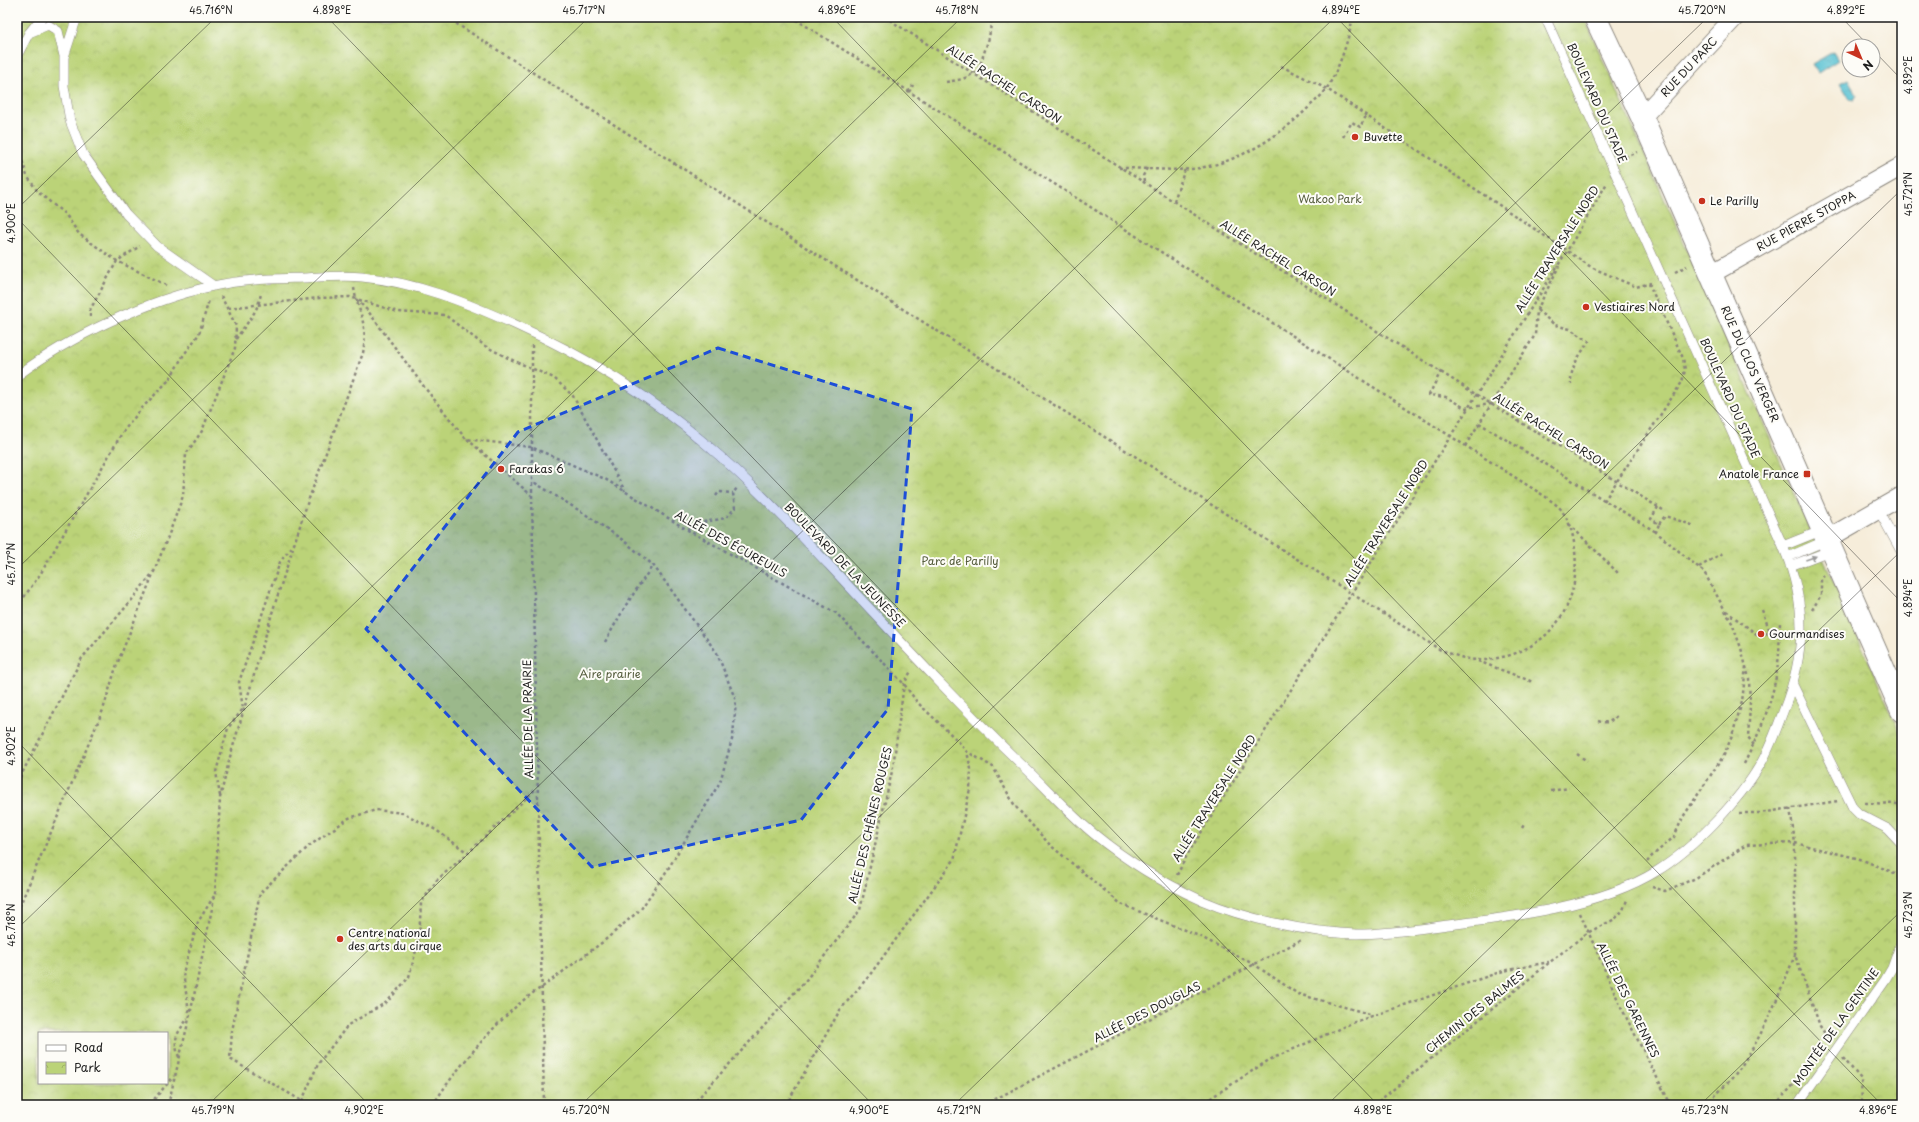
<svg xmlns="http://www.w3.org/2000/svg" width="1919" height="1122" font-family="'Playpen Sans',sans-serif">
	<style>
		.park { fill: url(#park-crowns); stroke: #6c784a; fill-rule: evenodd }
		.water { fill: url(#water-ripples); stroke: #3a6e77 }
		.lines { fill: none; stroke-linecap: round; stroke-linejoin: round }
		.service-casing { stroke: #89847b; stroke-width: 10 }
		.minor-casing { stroke: #89847b; stroke-width: 20 }
		.tertiary-casing { stroke: #89847b; stroke-width: 24 }
		.path { stroke: #89847b; stroke-width: 2.5; stroke-dasharray: 3 3; stroke-linecap: butt }
		.service { stroke: #fff; stroke-width: 9 }
		.minor { stroke: #fff; stroke-width: 18 }
		.tertiary { stroke: #fff; stroke-width: 22 }
		.oneway { fill: #999 }
		.marked { fill: #1d4ed8; fill-opacity: 0.2; stroke: #1d4ed8; stroke-width: 3; stroke-dasharray: 8 5; stroke-linejoin: round }
		.ticks { fill: none; stroke: #1c1c1c; stroke-width: 1; stroke-opacity: 0.45 }
		.poi-dot { fill: #c8321e; stroke: #fdfcf7; stroke-width: 1.5 }
		.labels { text-anchor: middle; stroke-width: 4; stroke-linejoin: round; paint-order: stroke }
		.street-label { font-size: 11px; fill: #1c1c1c; stroke: #fdfcf7 }
		.poi-label { font-size: 11px; fill: #1c1c1c; stroke: #fdfcf7; text-anchor: start }
		.park-label { font-size: 11px; fill: #545c3c; stroke: #fdfcf7 }
		.neatline { fill: none; stroke: #1c1c1c; stroke-width: 1.5 }
		.ticks-label { font-size: 10px; text-anchor: middle; fill: #1c1c1c }
	</style>
	<defs>
		<pattern id="park-crowns" width="20" height="18" patternUnits="userSpaceOnUse"><rect width="20" height="18" fill="#bbd378"/><path d="M2 6a3 3 0 1 1 6 0M12 15a3 3 0 1 1 6 0" fill="none" stroke="#a0b567"/></pattern>
		<pattern id="water-ripples" width="26" height="14" patternUnits="userSpaceOnUse"><rect width="26" height="14" fill="#57c1d2"/><path d="M2 4q2-2 4 0t4 0M15 11q2-2 4 0t4 0" fill="none" stroke="#4ba5b4"/></pattern>
	</defs>
	<rect width="100%" height="100%" fill="#fdfcf7"/>
	<filter id="ink" filterUnits="userSpaceOnUse"><feTurbulence type="fractalNoise" baseFrequency=".025" numOctaves="2"/><feDisplacementMap in="SourceGraphic" scale="8" xChannelSelector="R" yChannelSelector="G"/><feConvolveMatrix kernelMatrix="1 2 1 2 8 2 1 2 1" color-interpolation-filters="sRGB"/></filter>
	<filter id="wash" filterUnits="userSpaceOnUse"><feTurbulence type="fractalNoise" baseFrequency=".012" numOctaves="4" result="noise"/><feDisplacementMap in="SourceGraphic" scale="16" xChannelSelector="R" yChannelSelector="G"/><feGaussianBlur stdDeviation="0.9" result="paint"/><feColorMatrix in="noise" values="0 0 0 0 0 0 0 0 0 0 0 0 0 0 0 0 0 1.4 0 .05"/><feComposite in="paint" operator="in"/></filter>
	<g filter="url(#wash)">
		<rect width="100%" height="100%" fill="#f6edda"/>
		<path class="park" d="M 17,17 L 1584,17 L 1902,737 L 1902,1105 L 17,1105 ZM 39,1033 L 167,1033 L 167,1083 L 39,1083 Z"/>
		<path class="water" d="M 1833,52 L 1838,60 L 1818,73 L 1812,64 Z
			M 1848,79 L 1857,95 L 1854,100 L 1850,99 L 1840,83 Z"/>
	</g>
	<g filter="url(#ink)">
		<g class="lines">
			<g class="service-casing">
				<path id="service" d="M 77,17 L 64,57 L 64,86 L 70,121 L 83,154 L 126,214 L 157,246 L 214,286
					M 29,33 L 48,25 L 58,31 L 64,56
					M 17,56 L 29,33 L 42,17
					M 17,376 C 70,336 148,300 213,286 C 243,279 274,279 304,278 C 323,277 343,275 362,277 C 415,282 465,302 514,324 C 583,355 649,395 707,445 C 751,482 790,524 829,565 C 892,632 954,700 1020,763 C 1045,786 1068,813 1094,834 C 1127,861 1163,883 1201,900 C 1245,919 1310,933 1357,934 C 1387,934 1418,929 1448,925 C 1513,917 1601,906 1657,871 C 1693,849 1739,801 1760,765 C 1770,748 1776,730 1783,712 C 1806,653 1808,606 1783,546 L 1545,17
					M 1878,509 L 1902,553
					M 1783,546 L 1823,530
					M 1788,557 L 1827,540
					M 1790,566 L 1832,550
					M 1793,685 L 1853,808 L 1859,814 L 1888,829 L 1902,844
					M 1797,1105 L 1885,980 L 1892,968 L 1902,940"/>
			</g>
			<g class="minor-casing">
				<path id="minor" d="M 1642,117 L 1735,17
					M 1711,274 L 1902,166
					M 1827,539 L 1902,496"/>
			</g>
			<g class="tertiary-casing">
				<path id="tertiary" d="M 1595,17 L 1642,117 L 1902,711"/>
			</g>
			<path class="path" d="M 446,17 L 838,268 L 1439,649 C 1451,654 1463,659 1477,660 C 1487,661 1497,658 1507,656 C 1556,642 1580,600 1575,551 C 1574,537 1570,522 1562,511 C 1559,506 1551,501 1546,497 L 792,17
				M 885,17 L 1491,404 L 1663,510
				M 1281,66 L 1327,89 L 1591,267 L 1636,287 L 1651,283
				M 946,82 L 963,79 L 978,71 L 989,38 L 992,17
				M 909,92 L 913,85
				M 1343,137 L 1352,122 L 1360,127 L 1366,116
				M 17,151 L 21,157 L 27,176 L 38,192 L 66,215 L 79,234 L 117,261 L 168,286
				M 1625,157 L 1637,152
				M 1119,168 C 1143,168 1168,171 1192,169 C 1237,164 1279,137 1310,106 C 1316,100 1323,95 1327,88 C 1340,67 1348,41 1353,17
				M 1144,182 L 1143,176 L 1147,168
				M 1174,201 L 1185,169
				M 1675,272 L 1687,266
				M 354,288 L 356,299 L 368,311 L 425,388 L 466,439 L 531,447 L 605,479 L 686,529 L 836,613 L 904,684 L 917,702 L 958,741 L 966,751 L 993,767 L 1015,806 L 1050,845 L 1121,904 L 1199,936 L 1255,965 L 1298,994 L 1373,1015
				M 228,308 L 319,298 L 350,297 L 398,312 L 445,315 L 485,346 L 510,359 L 554,378 L 573,396 L 625,491
				M 1537,310 L 1555,325 L 1570,329 L 1589,341 C 1580,355 1570,367 1571,384
				M 90,317 L 90,310 L 117,261 L 140,246
				M 236,339 C 246,323 259,312 261,292
				M 532,345 L 532,496 L 544,1105
				M 1441,371 L 1429,395 L 1446,397 L 1465,408 L 1491,404
				M 1479,423 L 1656,532
				M 467,439 L 531,495
				M 1465,446 L 1535,335 L 1537,310 L 1559,266
				M 716,496 L 719,492 L 733,493
				M 1604,501 L 1682,382 L 1685,370 L 1683,358 L 1649,284
				M 1658,507 L 1651,519 L 1659,524 L 1656,532 L 1704,572 L 1732,623 L 1741,648 L 1749,678 L 1750,706 L 1748,737 L 1754,745
				M 1569,524 L 1618,573
				M 1659,524 L 1665,516 L 1695,526
				M 687,529 L 698,523 L 726,518 L 735,508 L 733,493 L 738,487
				M 1699,567 L 1723,553
				M 17,607 L 41,573 L 122,433 L 142,408 L 169,380 L 183,356 L 199,334 L 209,300
				M 1762,610 L 1770,632
				M 1812,610 L 1821,595 L 1821,579 L 1824,576
				M 1726,611 L 1759,636 L 1777,630 L 1789,632
				M 605,642 L 626,605 L 653,565
				M 1478,661 L 1533,682
				M 1598,721 C 1607,724 1611,722 1617,715
				M 1577,754 L 1587,761
				M 1744,764 C 1760,732 1774,699 1778,663 C 1780,650 1779,636 1780,623
				M 17,783 L 82,658 L 131,601 L 155,570
				M 1551,791 L 1569,788
				M 220,796 L 216,772 L 228,728 L 243,709 L 239,682 L 280,562 L 294,544
				M 1865,803 L 1902,804
				M 1790,808 L 1795,843 L 1795,955 L 1820,1026 L 1829,1040
				M 1739,813 L 1760,813 L 1838,801
				M 1522,828 L 1525,823
				M 1647,862 L 1652,856 L 1674,837 L 1683,817 L 1724,755 L 1732,736 L 1742,702 L 1746,666
				M 1177,875 L 1187,855 L 1567,251 L 1607,183
				M 1652,887 L 1665,891 L 1696,878 L 1746,845 L 1795,843 L 1860,859 L 1902,876
				M 17,912 L 103,710 L 116,667 L 169,534 L 183,496 L 186,454 L 202,431 L 235,348 L 236,326 L 221,296
				M 1580,913 L 1621,1007 L 1671,1105
				M 189,1012 L 183,973 L 198,922 L 214,896
				M 179,1057 C 172,1038 177,1034 188,1018
				M 1843,1058 L 1861,1079 L 1862,1105
				M 302,1101 L 318,1064 L 348,1025 L 387,1002 L 409,977 L 419,939 L 421,903 L 437,880 L 468,853
				M 152,1105 L 155,1098 L 174,1076
				M 168,1105 L 190,1015 L 215,894 L 220,798 L 230,757 L 273,610 L 307,504 L 363,353 C 367,331 363,320 356,299
				M 304,1105 L 302,1101 L 230,1059 L 232,1031 L 260,893 L 309,846 L 349,818 L 376,810 L 403,813 L 436,830 L 468,853 L 537,788
				M 433,1105 C 453,1072 508,1006 541,988 L 604,941 L 641,909 L 668,869 L 720,782 L 733,736 L 736,701 L 717,653 L 653,565 L 624,541 L 588,516 L 532,481
				M 692,1105 L 806,980 L 860,910 L 893,767 L 904,684 L 911,671
				M 786,1105 L 840,1010 L 869,976 L 954,860 L 970,789 L 971,769 L 967,752
				M 984,1105 L 1301,940
				M 1200,1105 L 1269,1060 L 1352,1023 L 1503,971 L 1549,962
				M 1374,1105 L 1550,962 L 1587,933 L 1615,919 L 1623,910 L 1627,900
				M 1706,1105 C 1717,1093 1730,1082 1739,1069 C 1764,1034 1779,995 1795,955
				M 1775,1105 L 1798,1080"/>
			<use href="#service" class="service"/>
			<use href="#minor" class="minor"/>
			<use href="#tertiary" class="tertiary"/>
		</g>
		<defs><path id="oneway-solid" d="M-6-.8H1V-3.2L6.5 0L1 3.2V.8H-6Z"/></defs>
		<use class="oneway" href="#oneway-solid" transform="translate(1811 558) rotate(-20)"/>
	</g>
	<path class="marked" d="M 718,348 L 912,409 L 888,709 L 801,820 L 592,867 L 366,629 L 518,432 Z"/>
	<path class="ticks" d="M 327,17 L 1378,1105M 832,17 L 1882,1105M 1336,17 L 1902,603M 1841,17 L 1869,46M 1873,50 L 1902,80M 17,209 L 216,17M 17,218 L 873,1105M 17,569 L 589,17M 17,741 L 369,1105M 17,929 L 962,17M 208,1105 L 1335,17M 581,1105 L 1708,17M 954,1105 L 1902,189M 1327,1105 L 1902,550M 1700,1105 L 1902,910"/>
	<g class="poi-dot">
		<circle cx="1355" cy="137" r="4"/>
		<circle cx="1702" cy="201" r="4"/>
		<circle cx="1586" cy="307" r="4"/>
		<circle cx="501" cy="469" r="4"/>
		<rect x="1803" y="470" width="8" height="8" rx="2"/>
		<circle cx="1761" cy="634" r="4"/>
		<circle cx="340" cy="939" r="4"/>
	</g>
	<g class="labels">
		<g class="street-label">
			<text transform="translate(1689 67) rotate(-47)" y="4">RUE DU PARC</text>
			<text transform="translate(1004 84) rotate(33)" y="4">ALLÉE RACHEL CARSON</text>
			<text transform="translate(1597 103) rotate(66)" y="4">BOULEVARD DU STADE</text>
			<text transform="translate(1806 221) rotate(-29)" y="4">RUE PIERRE STOPPA</text>
			<text transform="translate(1557 249) rotate(-58)" y="4">ALLÉE TRAVERSALE NORD</text>
			<text transform="translate(1278 258) rotate(32)" y="4">ALLÉE RACHEL CARSON</text>
			<text transform="translate(1750 364) rotate(66)" y="4">RUE DU CLOS VERGER</text>
			<text transform="translate(1730 398) rotate(66)" y="4">BOULEVARD DU STADE</text>
			<text transform="translate(1551 431) rotate(32)" y="4">ALLÉE RACHEL CARSON</text>
			<text transform="translate(1386 523) rotate(-58)" y="4">ALLÉE TRAVERSALE NORD</text>
			<text transform="translate(731 544) rotate(29)" y="4">ALLÉE DES ÉCUREUILS</text>
			<text transform="translate(845 565) rotate(46)" y="4">BOULEVARD DE LA JEUNESSE</text>
			<text transform="translate(528 719) rotate(-91)" y="4">ALLÉE DE LA PRAIRIE</text>
			<text transform="translate(1214 798) rotate(-58)" y="4">ALLÉE TRAVERSALE NORD</text>
			<text transform="translate(870 825) rotate(-77)" y="4">ALLÉE DES CHÊNES ROUGES</text>
			<text transform="translate(1628 1000) rotate(64)" y="4">ALLÉE DES GARENNES</text>
			<text transform="translate(1147 1012) rotate(-27)" y="4">ALLÉE DES DOUGLAS</text>
			<text transform="translate(1475 1012) rotate(-39)" y="4">CHEMIN DES BALMES</text>
			<text transform="translate(1836 1027) rotate(-55)" y="4">MONTÉE DE LA GENTINE</text>
		</g>
		<g class="poi-label">
			<text x="1363" y="141">Buvette</text>
			<text x="1710" y="205">Le Parilly</text>
			<text x="1594" y="311">Vestiaires Nord</text>
			<text x="509" y="473">Farakas 6</text>
			<text x="1799" y="478" text-anchor="end">Anatole France</text>
			<text x="1769" y="638">Gourmandises</text>
			<text x="348" y="937">Centre national<tspan x="348" dy="13">des arts du cirque</tspan></text>
		</g>
		<g class="park-label">
			<text x="1330" y="203">Wakoo Park</text>
			<text x="960" y="565">Parc de Parilly</text>
			<text x="610" y="678">Aire prairie</text>
		</g>
	</g>
	<rect width="1919" height="1122" fill="none" stroke="#fdfcf7" stroke-width="44"/>
	<rect x="38" y="1032" width="130" height="52" fill="#fdfcf7" stroke="#a3a29f"/>
	<rect x="46" y="1045" width="20" height="6" fill="#ffffff" stroke="#a3a29f"/>
	<text x="74" y="1052" font-size="12" fill="#1c1c1c">Road</text>
	<rect x="46" y="1062" width="20" height="12" fill="url(#park-crowns)" stroke="#a3a29f"/>
	<text x="74" y="1072" font-size="12" fill="#1c1c1c">Park</text>
	<g transform="translate(1861 58) rotate(136)"><circle r="19" fill="#fdfcf7" stroke="#a3a29f"/>
	<path d="M0-3L7 15L0 10L-7 15Z" fill="#c8321e"/>
	<text y="-6" font-size="11" font-weight="bold" text-anchor="middle" fill="#1c1c1c">N</text>
	</g>
	<rect x="22" y="22" width="1875" height="1078" class="neatline"/>
	<g class="ticks-label">
		<text x="211" y="14">45.716°N</text>
		<text x="332" y="14">4.898°E</text>
		<text x="584" y="14">45.717°N</text>
		<text x="837" y="14">4.896°E</text>
		<text x="957" y="14">45.718°N</text>
		<text x="1341" y="14">4.894°E</text>
		<text x="1702" y="14">45.720°N</text>
		<text x="1846" y="14">4.892°E</text>
		<text transform="translate(1908 75) rotate(-90)" y="4">4.892°E</text>
		<text transform="translate(1908 194) rotate(-90)" y="4">45.721°N</text>
		<text transform="translate(11 223) rotate(-90)" y="4">4.900°E</text>
		<text transform="translate(11 564) rotate(-90)" y="4">45.717°N</text>
		<text transform="translate(1908 598) rotate(-90)" y="4">4.894°E</text>
		<text transform="translate(11 746) rotate(-90)" y="4">4.902°E</text>
		<text transform="translate(1908 915) rotate(-90)" y="4">45.723°N</text>
		<text transform="translate(11 925) rotate(-90)" y="4">45.718°N</text>
		<text x="213" y="1114">45.719°N</text>
		<text x="364" y="1114">4.902°E</text>
		<text x="586" y="1114">45.720°N</text>
		<text x="869" y="1114">4.900°E</text>
		<text x="959" y="1114">45.721°N</text>
		<text x="1373" y="1114">4.898°E</text>
		<text x="1705" y="1114">45.723°N</text>
		<text x="1878" y="1114">4.896°E</text>
	</g>
</svg>
